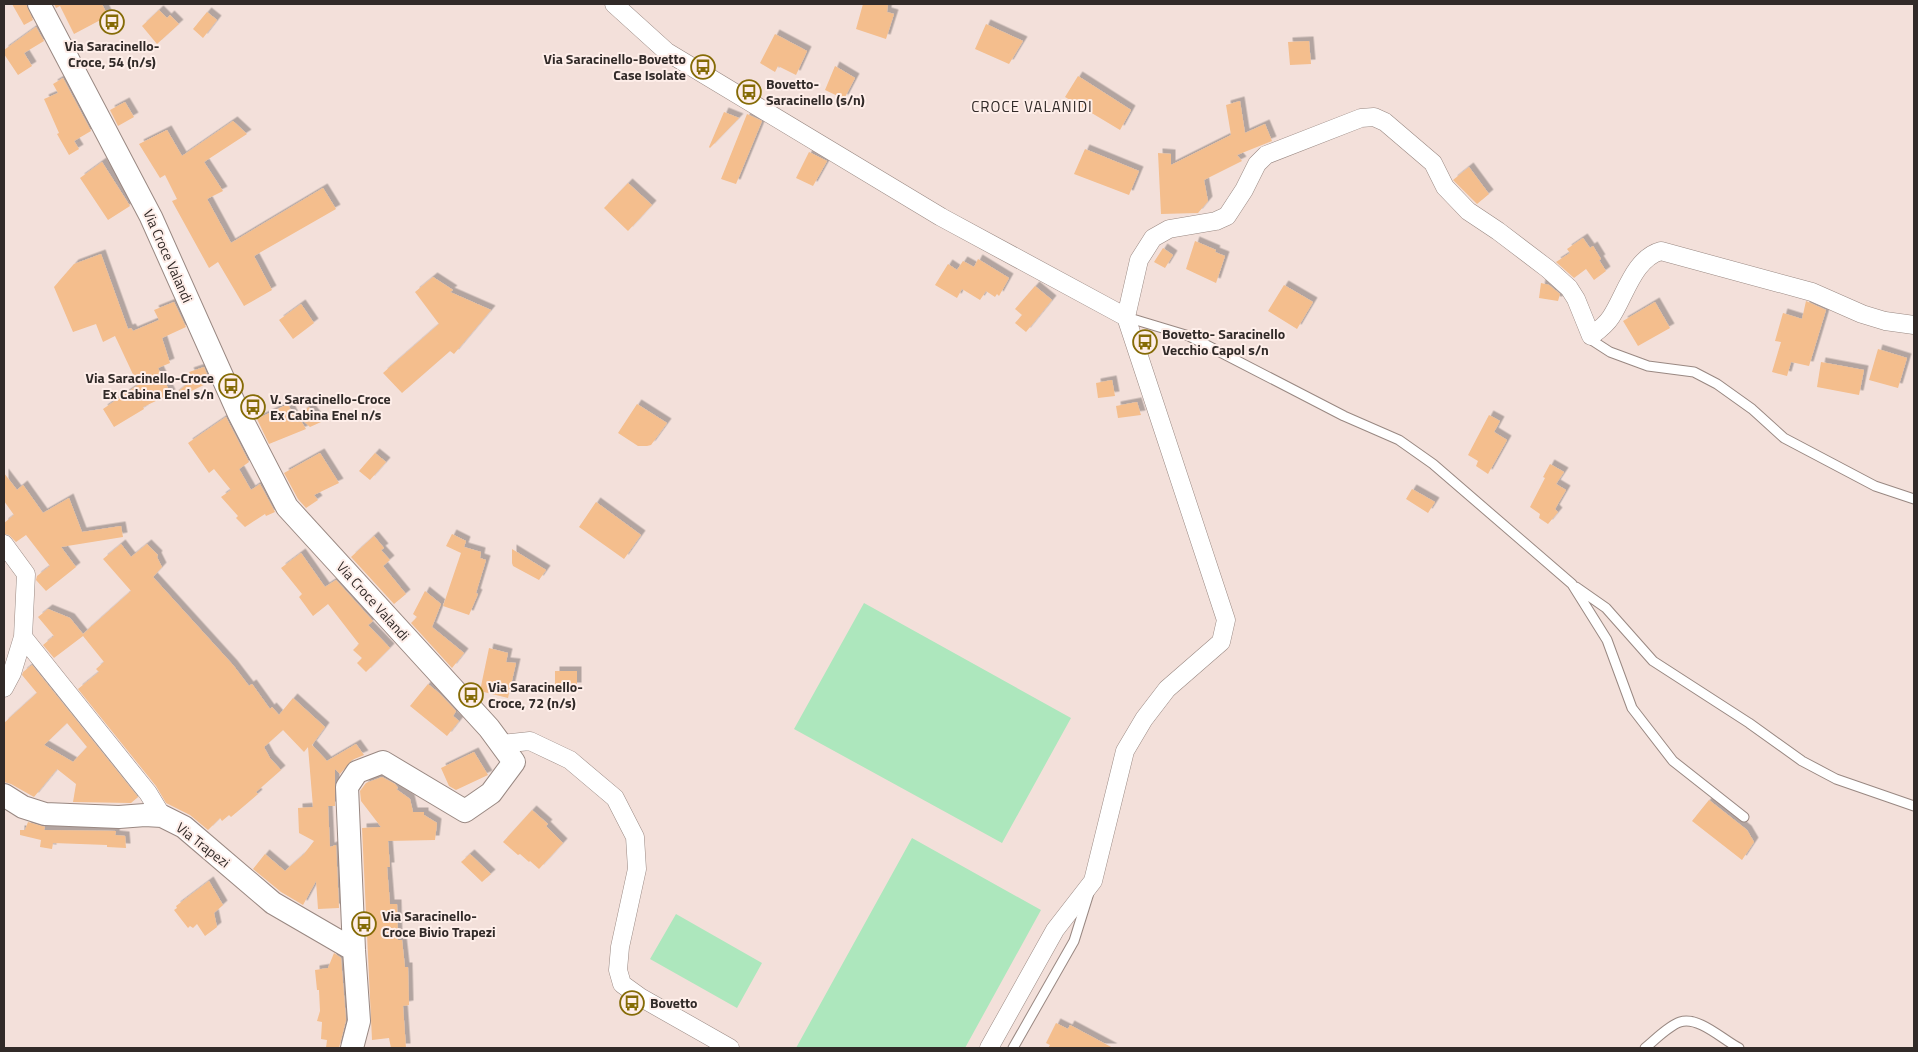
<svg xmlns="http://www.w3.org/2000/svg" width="1918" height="1052" font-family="'Titillium Web',sans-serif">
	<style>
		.green { fill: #ade7bd }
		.building { fill: #f4be8d; fill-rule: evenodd; filter: url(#shadow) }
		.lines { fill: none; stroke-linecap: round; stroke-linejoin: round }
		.service-casing { stroke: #998882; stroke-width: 11 }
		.minor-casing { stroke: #998882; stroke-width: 19 }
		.tertiary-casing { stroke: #998882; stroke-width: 24 }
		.service { stroke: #fff; stroke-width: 9 }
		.minor { stroke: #fff; stroke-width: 18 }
		.tertiary { stroke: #fff; stroke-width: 22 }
		.labels { text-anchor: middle; stroke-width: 4; stroke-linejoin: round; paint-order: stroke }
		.poi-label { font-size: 14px; font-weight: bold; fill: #312a28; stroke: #feeee9; text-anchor: start }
		.street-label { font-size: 14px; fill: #312a28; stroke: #feeee9 }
		.neighbourhood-label { font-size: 15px; letter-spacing: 1px; fill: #312a28; stroke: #feeee9 }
	</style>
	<defs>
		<filter id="shadow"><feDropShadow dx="4.5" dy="-4.5" stdDeviation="0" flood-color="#0004"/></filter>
	</defs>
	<rect width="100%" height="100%" fill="#f3e0da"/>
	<path class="green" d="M 864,603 L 1071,718 L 1002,843 L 794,729 Z
		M 912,838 L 1041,910 L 965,1048 L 796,1048 Z
		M 676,914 L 762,963 L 737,1008 L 650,959 Z"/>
	<path class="building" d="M 12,4 L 26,4 L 33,20 L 24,25 Z
		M 54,4 L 102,4 L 108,16 L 74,34 L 60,6 L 56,8 Z
		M 863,4 L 888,4 L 887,12 L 894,14 L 886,39 L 856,29 Z
		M 159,10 L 167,18 L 170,15 L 179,24 L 157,44 L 142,26 Z
		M 207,12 L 217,20 L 203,38 L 193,29 Z
		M 986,24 L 1023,41 L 1009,64 L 975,49 Z
		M 36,27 L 44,41 L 24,53 L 32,66 L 18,75 L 4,54 L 4,50 Z
		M 775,34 L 807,51 L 796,75 L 778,66 L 775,72 L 760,63 Z
		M 1309,41 L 1311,64 L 1290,65 L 1288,42 Z
		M 835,66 L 855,78 L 844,99 L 825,90 Z
		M 1078,76 L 1131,110 L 1120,130 L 1065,97 Z
		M 63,78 L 91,131 L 74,141 L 79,149 L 69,155 L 57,134 L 59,133 L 44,99 L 58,93 L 53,84 Z
		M 1240,101 L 1245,133 L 1265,124 L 1272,141 L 1237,155 L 1242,161 L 1204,180 L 1208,201 L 1198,213 L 1161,214 L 1158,153 L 1171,154 L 1171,165 L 1231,135 L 1226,105 Z
		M 125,102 L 134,117 L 118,126 L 110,110 Z
		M 724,112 L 739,118 L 710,148 L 709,147 Z
		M 747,114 L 762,121 L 736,184 L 721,179 Z
		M 233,121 L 247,134 L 204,162 L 223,191 L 207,199 L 231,243 L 323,188 L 336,209 L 254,256 L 272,290 L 244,306 L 218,262 L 209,268 L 172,201 L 177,199 L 165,175 L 160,178 L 139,144 L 167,130 L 182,156 Z
		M 1085,149 L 1139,171 L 1129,195 L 1074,174 Z
		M 809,152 L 827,161 L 813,186 L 796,178 Z
		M 102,162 L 130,206 L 108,220 L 80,178 Z
		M 1469,167 L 1489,194 L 1477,204 L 1453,180 Z
		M 628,183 L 652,205 L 628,231 L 604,208 Z
		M 1583,238 L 1590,248 L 1593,246 L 1601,259 L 1599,260 L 1606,271 L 1594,280 L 1586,269 L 1574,278 L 1556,262 L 1570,253 L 1567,249 Z
		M 1195,241 L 1216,250 L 1215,252 L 1225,256 L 1216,283 L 1186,269 Z
		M 1163,248 L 1173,255 L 1165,268 L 1154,262 Z
		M 101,254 L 128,329 L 131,328 L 133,331 L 159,320 L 154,310 L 174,302 L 186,327 L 162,338 L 170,363 L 158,368 L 171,394 L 143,407 L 144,409 L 114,427 L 103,409 L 138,385 L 115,336 L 103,342 L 96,324 L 73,332 L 54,287 L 74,264 Z
		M 978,259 L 1009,278 L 999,296 L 997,294 L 995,297 L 986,291 L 980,300 L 962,289 L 957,298 L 935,285 L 948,264 L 957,270 L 963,261 L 974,267 Z
		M 433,277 L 453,290 L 450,292 L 491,310 L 454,354 L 450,351 L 402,393 L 383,373 L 439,324 L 415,292 Z
		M 1541,283 L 1549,285 L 1560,294 L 1558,301 L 1539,298 Z
		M 1284,285 L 1313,302 L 1297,329 L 1268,311 Z
		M 1035,286 L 1052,300 L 1026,332 L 1015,323 L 1022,315 L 1015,309 Z
		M 1806,301 L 1826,310 L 1809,366 L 1791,362 L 1787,376 L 1772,372 L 1781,342 L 1775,341 L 1783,313 L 1802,319 Z
		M 1655,302 L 1670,328 L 1638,346 L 1623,321 Z
		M 301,304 L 314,323 L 293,339 L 279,320 Z
		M 1878,349 L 1907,358 L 1898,388 L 1869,380 Z
		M 1821,362 L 1864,370 L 1859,395 L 1817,387 Z
		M 204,367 L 210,382 L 177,398 L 174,395 L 193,379 L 189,372 Z
		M 1112,380 L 1115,396 L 1098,398 L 1096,383 Z
		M 1137,402 L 1141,415 L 1118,418 L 1116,406 Z
		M 288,404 L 295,419 L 298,416 L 306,429 L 269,444 L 257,419 Z
		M 637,404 L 667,423 L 651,445 L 647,446 L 638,446 L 618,433 Z
		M 309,407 L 321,422 L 310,427 L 298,416 Z
		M 1489,415 L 1500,421 L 1494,432 L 1507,440 L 1488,474 L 1476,466 L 1478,461 L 1468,455 Z
		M 226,417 L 249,462 L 239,469 L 251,490 L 260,484 L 275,512 L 266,516 L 265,514 L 245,527 L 236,518 L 238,516 L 221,497 L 231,490 L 214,469 L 209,473 L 188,443 Z
		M 320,453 L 339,483 L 314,495 L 318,500 L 306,508 L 298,499 L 284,473 Z
		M 375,453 L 386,462 L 370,480 L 359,471 Z
		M 1550,464 L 1564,472 L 1556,484 L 1566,490 L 1555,509 L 1558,512 L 1548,524 L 1539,518 L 1540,514 L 1530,507 L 1545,478 L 1543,477 Z
		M 4,473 L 17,490 L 23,485 L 43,513 L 69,498 L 82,532 L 121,526 L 123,537 L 61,547 L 76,567 L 46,591 L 36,580 L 37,576 L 50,566 L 26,535 L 16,542 L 9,535 L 4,534 L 4,523 L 14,515 L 4,501 Z
		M 1412,489 L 1435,502 L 1428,513 L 1406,499 Z
		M 596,502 L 641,535 L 624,559 L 579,527 Z
		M 452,534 L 466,541 L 464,547 L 481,552 L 480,558 L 486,560 L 476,593 L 478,594 L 469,615 L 443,606 L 461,553 L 446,546 Z
		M 374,536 L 384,548 L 381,550 L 390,560 L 383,566 L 406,594 L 394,604 L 351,557 Z
		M 121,544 L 131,557 L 147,544 L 158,555 L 157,557 L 162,567 L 153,577 L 233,665 L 249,686 L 252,684 L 270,709 L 272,707 L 279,715 L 293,698 L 325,727 L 312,745 L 327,761 L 356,744 L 364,755 L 352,760 L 340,774 L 335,769 L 335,806 L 328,806 L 330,847 L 336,845 L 339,908 L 318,909 L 316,881 L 303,905 L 281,892 L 253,869 L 265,854 L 285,871 L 304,854 L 314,841 L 299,833 L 298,808 L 313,807 L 308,747 L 304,752 L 283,730 L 264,747 L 270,758 L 281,770 L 256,792 L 258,794 L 231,817 L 229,815 L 222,821 L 220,818 L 208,830 L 190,815 L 166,803 L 156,786 L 78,689 L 99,672 L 96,669 L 104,662 L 83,636 L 54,658 L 43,645 L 54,636 L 38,617 L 48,609 L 70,618 L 83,634 L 131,591 L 103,559 Z
		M 512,549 L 546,570 L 539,580 L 513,566 L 512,563 Z
		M 301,553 L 325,587 L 336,580 L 373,621 L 368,625 L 390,648 L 366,672 L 357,663 L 362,658 L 353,650 L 359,644 L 328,604 L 313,616 L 299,597 L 302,594 L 281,568 Z
		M 425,591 L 441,604 L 432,627 L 464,653 L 452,668 L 411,623 L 417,617 L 413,614 Z
		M 489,648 L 508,653 L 506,662 L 516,663 L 508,698 L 480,691 Z
		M 32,665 L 138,797 L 131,803 L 73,802 L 76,784 L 57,769 L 34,797 L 11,784 L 4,782 L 4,723 L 37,693 L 22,675 L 23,672 ZM 67,723 L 87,747 L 73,762 L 44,745 Z
		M 555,671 L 577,671 L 577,687 L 555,687 Z
		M 428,684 L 439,693 L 456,711 L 453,716 L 459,721 L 447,736 L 410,706 Z
		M 474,752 L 488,775 L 456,790 L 449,786 L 441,768 Z
		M 382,777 L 395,784 L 398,788 L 396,789 L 410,799 L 413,812 L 424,812 L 424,815 L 437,823 L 435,840 L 388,841 L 390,867 L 387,867 L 390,904 L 397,904 L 398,940 L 402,940 L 405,967 L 408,967 L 409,1005 L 403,1006 L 406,1048 L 391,1048 L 389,1038 L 372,1040 L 362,828 L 381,827 L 361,801 L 360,791 L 366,783 Z
		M 1709,800 L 1747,830 L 1754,842 L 1742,860 L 1692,821 Z
		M 532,810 L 548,824 L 546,826 L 563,843 L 539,869 L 530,861 L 529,862 L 520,854 L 518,855 L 503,842 Z
		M 28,822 L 45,827 L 44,830 L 116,831 L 115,835 L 125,836 L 126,848 L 107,847 L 107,845 L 53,843 L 52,849 L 40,847 L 41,840 L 20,835 L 20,830 L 25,830 Z
		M 470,854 L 491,874 L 482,882 L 461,862 Z
		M 209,881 L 223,905 L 214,913 L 217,927 L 205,936 L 197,924 L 193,928 L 190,926 L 188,928 L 174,910 L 177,908 L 176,906 Z
		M 334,953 L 341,958 L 346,1020 L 339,1048 L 326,1048 L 327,1040 L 321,1039 L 322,1022 L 317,1021 L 320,1011 L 319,990 L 317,990 L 315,970 L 328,968 Z
		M 1056,1023 L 1068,1029 L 1070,1025 L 1113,1048 L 1048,1048 L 1050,1045 L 1046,1043 Z"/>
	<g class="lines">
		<g class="service-casing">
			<path id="service" d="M 1126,317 L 1189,336 L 1344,416 L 1399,440 L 1433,464 L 1572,584 L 1607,640 L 1632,708 L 1673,761 L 1744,817
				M 1591,336 L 1593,341 L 1610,352 L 1648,366 L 1694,372 L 1717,384 L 1752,409 L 1784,438 L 1875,486 L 1914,499
				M 1576,587 L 1606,608 L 1653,661 L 1749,723 L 1802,761 L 1836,779 L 1914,806
				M 1013,1048 L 1074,941 L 1089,893
				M 1645,1048 C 1655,1040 1668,1026 1680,1022 C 1699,1016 1723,1040 1739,1048"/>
		</g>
		<g class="minor-casing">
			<path id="minor" d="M 614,4 L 667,52 L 941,217 L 1126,317 L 1226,620 L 1221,642 L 1167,689 L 1144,719 L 1125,751 L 1093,881 L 1055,930 L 989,1048
				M 1126,317 L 1139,260 L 1153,238 L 1169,229 L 1216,221 L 1227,216 L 1244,190 L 1257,164 L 1266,155 L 1361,118 L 1374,117 L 1385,122 L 1433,163 L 1445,187 L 1468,211 L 1498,231 L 1548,269 L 1569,288 L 1576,299 L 1591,336 C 1599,330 1606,325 1611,317 C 1625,296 1634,258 1661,251 L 1812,292 L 1862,314 L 1885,321 L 1914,325
				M 4,544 L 26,574 L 23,637 L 12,673 L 4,688
				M 23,637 L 148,793 L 162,816
				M 501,744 L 530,741 L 570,760 L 615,798 L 635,837 L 637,869 L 620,947 L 618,970 L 622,984 L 640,997 L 730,1048"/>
		</g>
		<g class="tertiary-casing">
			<path id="tertiary" d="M 39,4 L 151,217 L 239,414 L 287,507 L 489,728 L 514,762 L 491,793 L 465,811 L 383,762 L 357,772 L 347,787 L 354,950 L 359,1021 L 352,1048
				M 4,795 L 23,807 L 45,814 L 119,817 L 145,815 L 162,816 L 184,827 L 273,903 L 354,950"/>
		</g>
		<use href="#service" class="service"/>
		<use href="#minor" class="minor"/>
		<use href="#tertiary" class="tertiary"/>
	</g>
	<defs>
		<g id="bus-ring" transform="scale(1.25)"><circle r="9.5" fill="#feeee9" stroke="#856b06" stroke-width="1.5"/><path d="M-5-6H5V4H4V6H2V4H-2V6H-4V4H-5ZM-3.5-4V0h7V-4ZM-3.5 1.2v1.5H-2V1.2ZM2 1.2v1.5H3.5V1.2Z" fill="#856b06"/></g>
	</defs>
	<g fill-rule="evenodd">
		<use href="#bus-ring" x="112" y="22"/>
		<use href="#bus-ring" x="703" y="67"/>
		<use href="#bus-ring" x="749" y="92"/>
		<use href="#bus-ring" x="1145" y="342"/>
		<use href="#bus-ring" x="231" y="386"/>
		<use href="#bus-ring" x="253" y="407"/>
		<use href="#bus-ring" x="471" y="695"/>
		<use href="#bus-ring" x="364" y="924"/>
		<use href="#bus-ring" x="632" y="1003"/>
	</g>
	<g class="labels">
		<g class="poi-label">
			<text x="112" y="51" text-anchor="middle">Via Saracinello-<tspan x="112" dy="16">Croce, 54 (n/s)</tspan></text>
			<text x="686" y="64" text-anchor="end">Via Saracinello-Bovetto<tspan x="686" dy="16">Case Isolate</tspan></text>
			<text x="766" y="89">Bovetto-<tspan x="766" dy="16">Saracinello (s/n)</tspan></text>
			<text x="1162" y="339">Bovetto- Saracinello<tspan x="1162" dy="16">Vecchio Capol s/n</tspan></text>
			<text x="214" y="383" text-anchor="end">Via Saracinello-Croce<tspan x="214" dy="16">Ex Cabina Enel s/n</tspan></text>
			<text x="270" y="404">V. Saracinello-Croce<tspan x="270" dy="16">Ex Cabina Enel n/s</tspan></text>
			<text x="488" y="692">Via Saracinello-<tspan x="488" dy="16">Croce, 72 (n/s)</tspan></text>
			<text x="382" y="921">Via Saracinello-<tspan x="382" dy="16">Croce Bivio Trapezi</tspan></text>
			<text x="650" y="1008">Bovetto</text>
		</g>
		<g class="street-label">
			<text transform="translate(168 256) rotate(66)" y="5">Via Croce Valandi</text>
			<text transform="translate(373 601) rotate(48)" y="5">Via Croce Valandi</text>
			<text transform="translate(203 845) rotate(38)" y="5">Via Trapezi</text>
		</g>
		<g class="neighbourhood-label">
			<text x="1032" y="112">CROCE VALANIDI</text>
		</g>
	</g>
	<rect width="1918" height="1052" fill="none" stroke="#312a28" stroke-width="10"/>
</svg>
